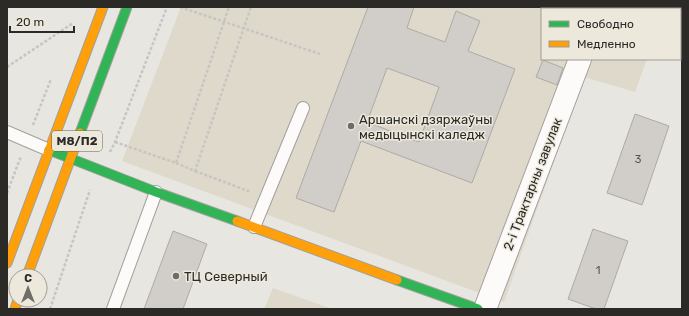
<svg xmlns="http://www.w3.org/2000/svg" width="689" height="316" font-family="Rubik,sans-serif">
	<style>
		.built { fill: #dfd9cc }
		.building { fill: #d1cdc9; stroke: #adaba6; fill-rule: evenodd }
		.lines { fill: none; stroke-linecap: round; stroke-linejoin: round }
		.lane-casing { stroke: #a2a09b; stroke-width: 14 }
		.street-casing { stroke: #a2a09b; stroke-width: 24 }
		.fast-casing { stroke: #a2a09b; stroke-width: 11 }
		.slow-casing { stroke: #a2a09b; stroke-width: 11 }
		.path { stroke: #c5c5c2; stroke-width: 2.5; stroke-dasharray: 3 2; stroke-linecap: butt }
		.lane { stroke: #fcfbfa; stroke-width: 12 }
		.street { stroke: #fcfbfa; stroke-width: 22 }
		.fast { stroke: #30b455; stroke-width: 9 }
		.slow { stroke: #ff9f0a; stroke-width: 9 }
		.poi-dot { fill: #6e6c67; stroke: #ece8dc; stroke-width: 1.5 }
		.labels { text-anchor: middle; stroke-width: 3; stroke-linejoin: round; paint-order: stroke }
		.number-label { font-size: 11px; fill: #575450 }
		.shield { fill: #ece8dc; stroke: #66635d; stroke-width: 1 }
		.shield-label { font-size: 12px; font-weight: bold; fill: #2c2a26 }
		.poi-label { font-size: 13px; fill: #2c2a26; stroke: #ece8dc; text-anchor: start }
		.street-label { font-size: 13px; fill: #2c2a26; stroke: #ece8dc }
	</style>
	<rect width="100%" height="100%" fill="#e8e6e0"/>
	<path class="built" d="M 181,7 L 666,7 L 666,9 L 542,9 L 542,59 L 647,59 L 635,92 L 584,77 L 504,302 L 122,161 Z
		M 273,288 L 332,309 L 264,309 Z"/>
	<path class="building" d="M 368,7 L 414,7 L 407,28 L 445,42 L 456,11 L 480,21 L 468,51 L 515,69 L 472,183 L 361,141 L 334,212 L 296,198 ZM 387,68 L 439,87 L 419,142 L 367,122 Z
		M 543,60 L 563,68 L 557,85 L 536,77 Z
		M 635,114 L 669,126 L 642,205 L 607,193 Z
		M 593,229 L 628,241 L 604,309 L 596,309 L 568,299 Z
		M 173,231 L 207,244 L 183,309 L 144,309 Z"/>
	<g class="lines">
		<g class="lane-casing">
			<path id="lane" d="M 7,132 L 49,150
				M 254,227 L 303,108
				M 113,309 L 156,192"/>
		</g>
		<g class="street-casing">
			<path id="street" d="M 485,309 L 580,59"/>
		</g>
		<g class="fast-casing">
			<path id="fast" d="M 80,133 L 127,7
				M 49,150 L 156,192 L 237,221
				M 397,280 L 478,309"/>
		</g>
		<g class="slow-casing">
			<path id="slow" d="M 237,221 L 397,280
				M 7,263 L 103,7
				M 27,276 L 80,133
				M 15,309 L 18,300"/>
		</g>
		<path class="path" d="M 180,7 L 320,54
			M 550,7 L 555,9
			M 617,9 L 620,7
			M 7,67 L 73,23
			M 33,125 L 51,79
			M 115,142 L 176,163 L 229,7
			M 110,152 L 115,142 L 167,7
			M 176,163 L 195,171 L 251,7
			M 195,171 L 251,192
			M 7,193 L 21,156
			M 50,309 L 90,190"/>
		<use href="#lane" class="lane"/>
		<use href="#street" class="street"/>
		<use href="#fast" class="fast"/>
		<use href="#slow" class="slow"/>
	</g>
	<g class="poi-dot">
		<circle cx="351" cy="126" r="4"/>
		<circle cx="176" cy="276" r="4"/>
	</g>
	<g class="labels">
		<g class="number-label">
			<text x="638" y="163">3</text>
			<text x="598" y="274">1</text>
		</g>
		<rect class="shield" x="52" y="131" width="50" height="20" rx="3"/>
		<g class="shield-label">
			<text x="77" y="145">М8/П2</text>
		</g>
		<g class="poi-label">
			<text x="359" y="124">Аршанскі дзяржаўны<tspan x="359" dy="15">медыцынскі каледж</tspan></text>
			<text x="184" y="281">ТЦ Северный</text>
		</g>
		<g class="street-label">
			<text transform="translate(532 184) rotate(-69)" y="5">2-і Трактарны завулак</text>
		</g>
	</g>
	<rect width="689" height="316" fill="none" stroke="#2c2a26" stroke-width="16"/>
	<rect x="541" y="8" width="140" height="52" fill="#ece8dc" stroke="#9f9c93"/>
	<rect x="549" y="21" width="20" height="6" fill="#30b455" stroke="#9f9c93"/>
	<text x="577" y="28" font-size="12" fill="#2c2a26">Свободно</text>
	<rect x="549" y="41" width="20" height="6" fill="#ff9f0a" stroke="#9f9c93"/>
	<text x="577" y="48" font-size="12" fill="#2c2a26">Медленно</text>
	<g transform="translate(28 288)"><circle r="19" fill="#ece8dc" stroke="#9f9c93"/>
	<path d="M0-3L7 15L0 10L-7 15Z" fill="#6e6c67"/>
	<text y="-6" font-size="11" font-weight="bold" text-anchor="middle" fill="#2c2a26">С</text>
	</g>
	<path d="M10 26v6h64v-6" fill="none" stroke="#2c2a26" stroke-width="2"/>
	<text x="16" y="26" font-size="12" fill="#2c2a26" stroke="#ece8dc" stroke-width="3" paint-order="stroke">20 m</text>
</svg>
